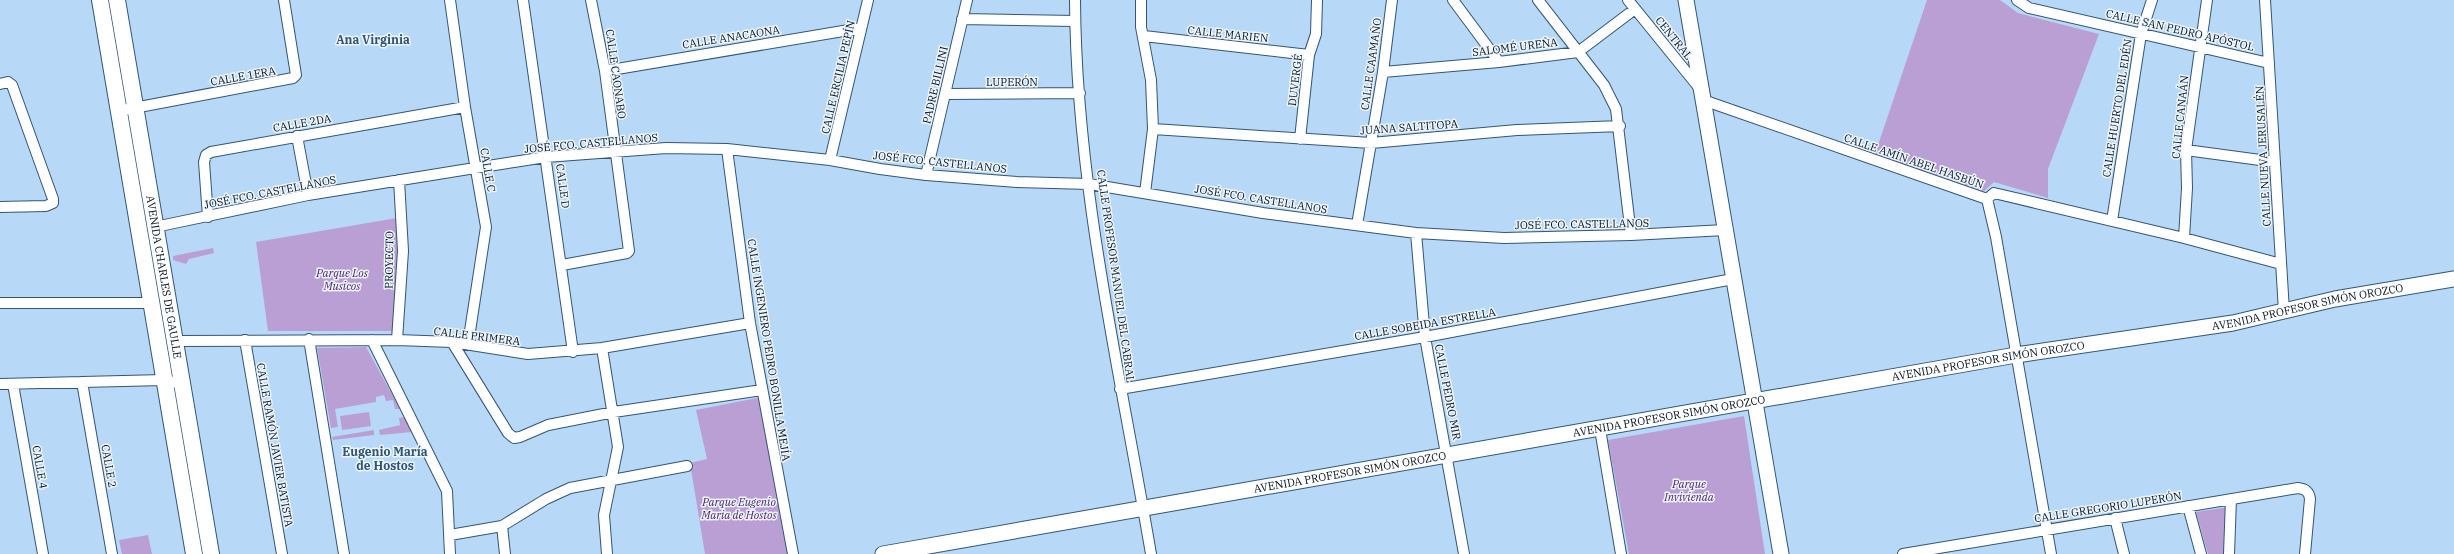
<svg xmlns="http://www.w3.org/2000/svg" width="2454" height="554" font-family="'IBM Plex Serif',serif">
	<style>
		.green { fill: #ba9fd5 }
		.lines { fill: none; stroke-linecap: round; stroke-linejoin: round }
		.street-casing { stroke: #325677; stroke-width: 12 }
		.secondary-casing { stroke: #325677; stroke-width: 17 }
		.primary-casing { stroke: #325677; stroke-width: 18 }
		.street { stroke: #fff; stroke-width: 10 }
		.secondary { stroke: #fff; stroke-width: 15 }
		.primary { stroke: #fff; stroke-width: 16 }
		.labels { text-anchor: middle; stroke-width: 3; stroke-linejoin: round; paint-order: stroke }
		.street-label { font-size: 11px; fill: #051321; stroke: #edf5fd }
		.park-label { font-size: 11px; font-style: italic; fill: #491c68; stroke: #edf5fd }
		.neighbourhood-label { font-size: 12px; font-weight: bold; fill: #305475; stroke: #edf5fd }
	</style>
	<rect width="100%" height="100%" fill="#b8d8f7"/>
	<path class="green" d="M 1927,0 L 2000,0 L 2018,13 L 2099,34 L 2048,169 L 2048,198 L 1994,182 L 1984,191 L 1875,154 Z
		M 397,218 L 399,249 L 396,331 L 268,331 L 256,242 Z
		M 213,248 L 214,253 L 189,259 L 186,264 L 173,260 L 173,256 Z
		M 366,347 L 400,409 L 395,409 L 393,400 L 386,401 L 384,395 L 376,397 L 376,402 L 335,409 L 338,427 L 331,428 L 317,348 Z
		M 762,397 L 789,554 L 705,554 L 690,463 L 707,459 L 696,410 Z
		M 369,412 L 371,426 L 342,430 L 340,416 Z
		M 1744,416 L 1765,554 L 1629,554 L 1608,440 Z
		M 405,417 L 412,432 L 380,435 L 379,430 L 400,425 L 399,418 Z
		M 374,430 L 374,435 L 333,440 L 332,437 Z
		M 2229,507 L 2225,554 L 2208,554 L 2196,512 Z
		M 148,535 L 152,554 L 122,554 L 119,540 Z"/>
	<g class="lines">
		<g class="street-casing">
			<path id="street" d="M 450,0 L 465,107 L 486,227 L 468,344
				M 523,0 L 573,352
				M 1075,0 C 1076,187 1120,371 1151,554
				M 1141,0 L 1141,27 L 1151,80 L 1153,129 L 1145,193
				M 1453,0 L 1499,62
				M 1538,0 L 1604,85 L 1616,109 L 1631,235
				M 1628,0 L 1701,90
				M 2017,0 L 2029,8 L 2269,63
				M 2265,0 L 2284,311
				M 962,19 L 1075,21
				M 1144,36 L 1309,55
				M 605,71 L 861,28
				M 1383,72 L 1499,62 L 1578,52 L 1635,9
				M 0,84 L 8,82 L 12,85 L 53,199 L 53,203 L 46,206 L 0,207
				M 945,94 L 1080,93
				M 1703,100 L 1987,199 L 1994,193 L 2184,238 L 2281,264
				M 118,111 L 293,78 L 296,75 L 284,0
				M 1153,129 L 1371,143 L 1517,130 L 1620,126
				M 297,136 L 308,195
				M 1300,139 L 1309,55 L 1316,34 L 1317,0
				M 727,149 L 750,323 L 793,554
				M 2186,150 L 2275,162
				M 830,160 L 868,0
				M 926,175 L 967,0
				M 1987,199 L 1996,237 L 2051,554
				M 208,217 L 204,162 L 206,155 L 211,152 L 465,107
				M 2112,221 L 2141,34 L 2152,0
				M 1357,225 L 1383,72 L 1392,0
				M 155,227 L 308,195 L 475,168 L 546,157 L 666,148 L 727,149 L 830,160 L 880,169 L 926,175 L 1017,182 L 1089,184 L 1263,213 L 1416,233 L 1504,238 L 1631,235 L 1725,230
				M 1416,233 L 1425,337 L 1464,554
				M 2184,238 L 2187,188 L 2186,150 L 2207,0
				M 562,265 L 627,253 L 629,251 L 605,71 L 591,0
				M 0,303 L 151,303
				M 309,339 L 344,554
				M 245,340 L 282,554
				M 372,340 L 447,491 L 450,554
				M 397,340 L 403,251 L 399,180
				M 175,341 L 397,340 L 452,342 L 528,354 L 602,348 L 750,323
				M 452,342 L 508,433 L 514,438 L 520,437 L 548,425 L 614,412 L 762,390
				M 602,348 L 618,447 L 604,515 L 607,554
				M 82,382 L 112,554
				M 0,384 L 164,380 L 182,384
				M 13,384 L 43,554
				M 1120,389 L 1425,337 L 1733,279
				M 1600,429 L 1621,554
				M 2188,506 L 2201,554
				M 2115,518 L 2124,554
				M 502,526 L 505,554
				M 450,535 L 502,526 L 546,499 L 570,488 L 687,466
				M 1903,554 L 2298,488 C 2305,489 2309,491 2310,499 L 2305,554
				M 2229,554 L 2231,499"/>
		</g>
		<g class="secondary-casing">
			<g id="secondary">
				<path d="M 1686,0 L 1781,554"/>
				<path id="s1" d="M 883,554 L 2016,355 L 2233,323 L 2335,299 L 2454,279"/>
			</g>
		</g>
		<g class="primary-casing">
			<g id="primary">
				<path d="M 100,0 L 194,554"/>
				<path id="s2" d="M 117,0 L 211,554"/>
			</g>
		</g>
		<use href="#street" class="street"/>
		<use href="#secondary" class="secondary"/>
		<use href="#primary" class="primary"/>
	</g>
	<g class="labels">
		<g class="street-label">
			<text transform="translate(2180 30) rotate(13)" y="4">CALLE SAN PEDRO APÓSTOL</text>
			<text transform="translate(1228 34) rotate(6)" y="4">CALLE MARIEN</text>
			<text transform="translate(731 37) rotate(-9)" y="4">CALLE ANACAONA</text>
			<text transform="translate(1674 38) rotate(51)" y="4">CENTRAL</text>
			<text transform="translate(1515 47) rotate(-7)" y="4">SALOMÉ UREÑA</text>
			<text transform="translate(1371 64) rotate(-82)" y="4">CALLE CAAMAÑO</text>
			<text transform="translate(616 74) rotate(82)" y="4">CALLE CAONABO</text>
			<text transform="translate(243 76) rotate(-10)" y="4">CALLE 1ERA</text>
			<text transform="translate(838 77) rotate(-77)" y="4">CALLE ERCILIA PEPÍN</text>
			<text transform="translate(1295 80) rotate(-83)" y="4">DUVERGÉ</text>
			<text x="1012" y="86">LUPERÓN</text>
			<text transform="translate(935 85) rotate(-77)" y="4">PADRE BILLINI</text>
			<text transform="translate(2117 108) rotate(-81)" y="4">CALLE HUERTO DEL EDÉN</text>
			<text transform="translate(2180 117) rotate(-84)" y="4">CALLE CANAÁN</text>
			<text transform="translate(302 123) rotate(-10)" y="4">CALLE 2DA</text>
			<text transform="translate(1409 127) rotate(-4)" y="4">JUANA SALTITOPA</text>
			<text transform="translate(591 143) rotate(-5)" y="4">JOSÉ FCO. CASTELLANOS</text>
			<text transform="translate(2263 156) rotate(-93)" y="4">CALLE NUEVA JERUSALÉN</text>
			<text transform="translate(1914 161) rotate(19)" y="4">CALLE AMÍN ABEL HASBÚN</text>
			<text transform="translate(940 162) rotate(6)" y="4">JOSÉ FCO. CASTELLANOS</text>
			<text transform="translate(488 170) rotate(80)" y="4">CALLE C</text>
			<text transform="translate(563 186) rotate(82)" y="4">CALLE D</text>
			<text transform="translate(270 192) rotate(-11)" y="4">JOSÉ FCO. CASTELLANOS</text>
			<text transform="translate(1261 199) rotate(9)" y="4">JOSÉ FCO. CASTELLANOS</text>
			<text transform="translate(1582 224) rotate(-1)" y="4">JOSÉ FCO. CASTELLANOS</text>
			<text transform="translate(389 260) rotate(-89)" y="4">PROYECTO</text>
			<text transform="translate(1116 276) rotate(82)" y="4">CALLE PROFESOR MANUEL DEL CABRAL</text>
			<text dy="4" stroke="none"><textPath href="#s2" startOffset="281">AVENIDA CHARLES DE GAULLE</textPath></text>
			<text dy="4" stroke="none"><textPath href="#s1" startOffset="1446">AVENIDA PROFESOR SIMÓN OROZCO</textPath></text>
			<text transform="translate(1425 324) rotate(-10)" y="4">CALLE SOBEIDA ESTRELLA</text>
			<text transform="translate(477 336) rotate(7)" y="4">CALLE PRIMERA</text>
			<text transform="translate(769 350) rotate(81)" y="4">CALLE INGENIERO PEDRO BONILLA MEJÍA</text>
			<text dy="4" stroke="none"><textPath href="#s1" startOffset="1122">AVENIDA PROFESOR SIMÓN OROZCO</textPath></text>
			<text transform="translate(1448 392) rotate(79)" y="4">CALLE PEDRO MIR</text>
			<text dy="4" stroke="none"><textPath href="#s1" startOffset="798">AVENIDA PROFESOR SIMÓN OROZCO</textPath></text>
			<text transform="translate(275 445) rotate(80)" y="4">CALLE RAMÓN JAVIER BATISTA</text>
			<text transform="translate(109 466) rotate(80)" y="4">CALLE 2</text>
			<text transform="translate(40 467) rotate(80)" y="4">CALLE 4</text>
			<text dy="4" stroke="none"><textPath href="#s1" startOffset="474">AVENIDA PROFESOR SIMÓN OROZCO</textPath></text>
			<text transform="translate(2108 507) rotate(-9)" y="4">CALLE GREGORIO LUPERÓN</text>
		</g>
		<g class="park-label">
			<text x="342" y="277">Parque Los<tspan x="342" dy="13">Musicos</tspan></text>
			<text x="1689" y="488">Parque<tspan x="1689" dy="13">Invivienda</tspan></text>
			<text x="739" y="506">Parque Eugenio<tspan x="739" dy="13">Maria de Hostos</tspan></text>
		</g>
		<g class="neighbourhood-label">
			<text x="373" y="44">Ana Virginia</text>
			<text x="385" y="456">Eugenio María<tspan x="385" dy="14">de Hostos</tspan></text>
		</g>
	</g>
</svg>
